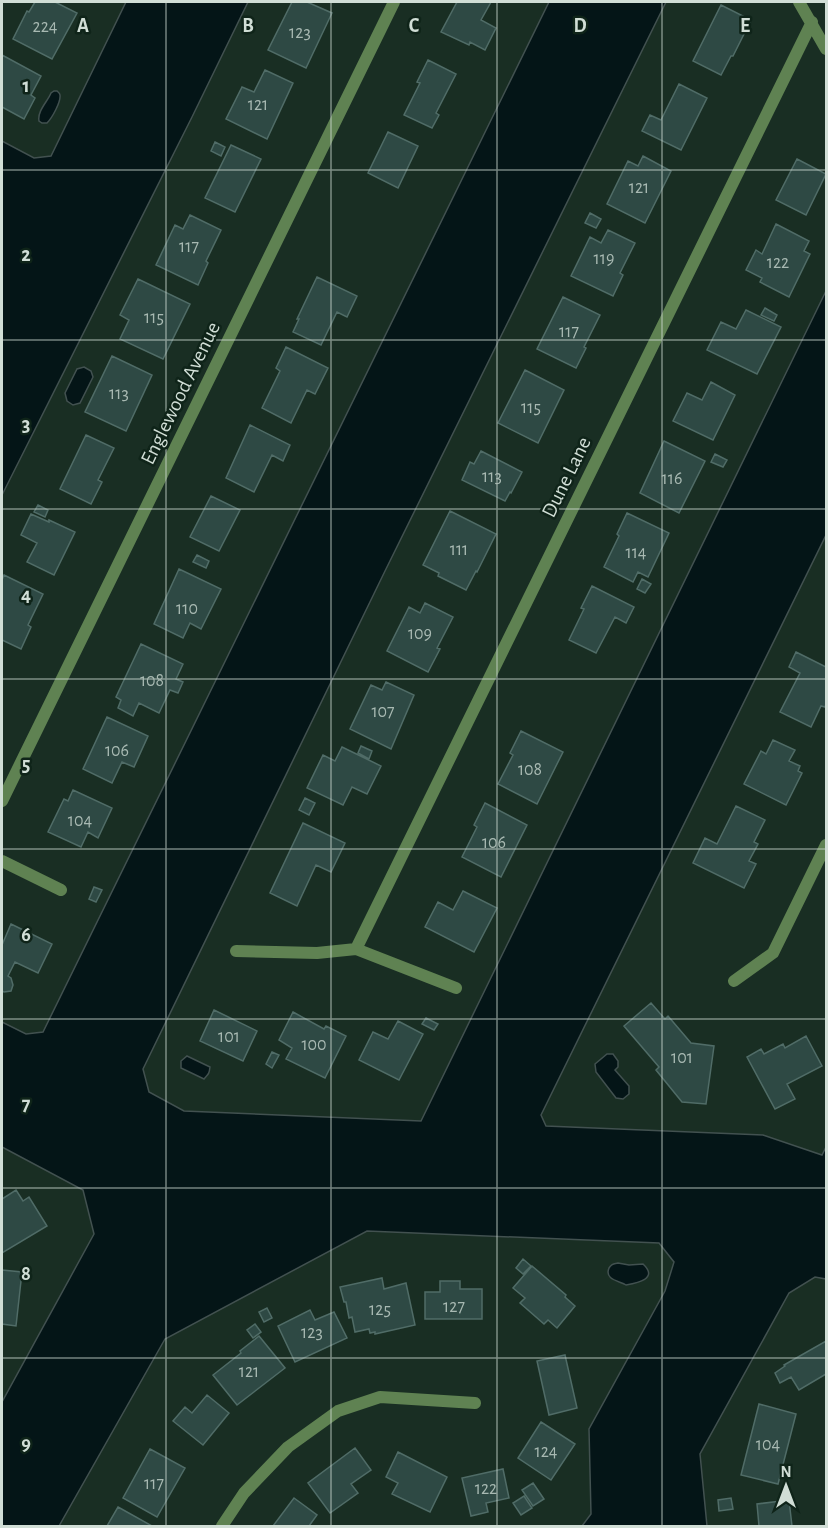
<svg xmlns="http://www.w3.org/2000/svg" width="828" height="1528" font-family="'Alegreya Sans',sans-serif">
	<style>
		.water { fill: #041517; stroke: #425150; stroke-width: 1.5 }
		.building { fill: #2e4944; stroke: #506c67; stroke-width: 1.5 }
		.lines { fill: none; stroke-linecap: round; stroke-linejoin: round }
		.minor { stroke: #5f8252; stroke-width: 12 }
		.grid { fill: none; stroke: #d1ded6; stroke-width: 1.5; stroke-opacity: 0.55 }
		.labels { text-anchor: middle; stroke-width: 5; stroke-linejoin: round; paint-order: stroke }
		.number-label { font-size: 18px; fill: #a8b9b2 }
		.street-label { font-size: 21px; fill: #d1ded6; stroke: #0f2419 }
		.grid-label { font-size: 20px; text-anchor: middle; font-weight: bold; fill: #d1ded6; stroke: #0f2419; stroke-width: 5; stroke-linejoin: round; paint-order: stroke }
	</style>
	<rect width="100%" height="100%" fill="#192e23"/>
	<path class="water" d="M 126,2 L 248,2 L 192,117 L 2,495 L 2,141 L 34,158 L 51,156 Z
		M 549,2 L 666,2 L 385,571 L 143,1069 L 149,1092 L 184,1111 L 421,1121 L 826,291 L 826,535 L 541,1115 L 546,1126 L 763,1135 L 822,1155 L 826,1147 L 826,1279 L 815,1277 L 789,1293 L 700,1454 L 707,1526 L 582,1526 L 591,1514 L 589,1429 L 665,1291 L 674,1262 L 659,1243 L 367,1231 L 165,1339 L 59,1526 L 2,1526 L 2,1402 L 94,1234 L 83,1190 L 2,1147 L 2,1022 L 26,1034 L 43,1032 Z
		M 54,91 L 57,91 C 58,92 60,93 60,95 C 61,102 52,118 47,123 L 42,123 L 39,121 C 37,111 48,101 51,93 Z
		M 84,367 L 91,371 L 93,377 L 80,403 L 73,405 L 67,401 L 65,393 L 77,369 Z
		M 607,1054 L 613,1054 L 618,1061 L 618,1067 L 615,1070 L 629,1086 L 629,1094 L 623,1099 L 616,1098 L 596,1072 L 595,1064 Z
		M 187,1056 L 210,1067 C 209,1075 208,1074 204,1079 L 181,1068 L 181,1061 Z
		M 618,1263 L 629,1265 L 643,1264 C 659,1279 637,1283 626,1285 C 620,1281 604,1280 609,1268 C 612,1263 614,1264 618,1263 Z"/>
	<path class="building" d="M 35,2 L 55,2 L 77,13 L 52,59 L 13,39 L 27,11 L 29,12 Z
		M 292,2 L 307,2 L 332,13 L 306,68 L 268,50 Z
		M 457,2 L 491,2 L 481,20 L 496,28 L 485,50 L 470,42 L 469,45 L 441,32 Z
		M 721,5 L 751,20 L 733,56 L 731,56 L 721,75 L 693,61 Z
		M 2,55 L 41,76 L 31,95 L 35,98 L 24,119 L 2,107 Z
		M 428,60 L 456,74 L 436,113 L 439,115 L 432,128 L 404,115 L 420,83 L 417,82 Z
		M 265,70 L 293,83 L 267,139 L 226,119 L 242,87 L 254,92 Z
		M 679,84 L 707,98 L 681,150 L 642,131 L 650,115 L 661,120 Z
		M 388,132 L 418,146 L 398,188 L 368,173 Z
		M 215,142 L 225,147 L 221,156 L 211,151 Z
		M 231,145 L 261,159 L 235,212 L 205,198 Z
		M 643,156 L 671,171 L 645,223 L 607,204 L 628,161 L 638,166 Z
		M 797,159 L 826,174 L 806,215 L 776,200 Z
		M 590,213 L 601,219 L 596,228 L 585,223 Z
		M 190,215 L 221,230 L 206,261 L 208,263 L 198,285 L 156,265 L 175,225 L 183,229 Z
		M 776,224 L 809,241 L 804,251 L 810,254 L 789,297 L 760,282 L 762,278 L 746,270 L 756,250 L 762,254 Z
		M 608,230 L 635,243 L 620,273 L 623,275 L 613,296 L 571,276 L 590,237 L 601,243 Z
		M 317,277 L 357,296 L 347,317 L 337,312 L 321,345 L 293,332 L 299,319 L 297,319 Z
		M 138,279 L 190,304 L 163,359 L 120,339 L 129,320 L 120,315 Z
		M 563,297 L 600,315 L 584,347 L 586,348 L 576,368 L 537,349 Z
		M 765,308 L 777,315 L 774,321 L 761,315 Z
		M 746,310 L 781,327 L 757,374 L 707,350 L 721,322 L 736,329 Z
		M 286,347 L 328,368 L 315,394 L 307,390 L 291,423 L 262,408 L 280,371 L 276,368 Z
		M 112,356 L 152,375 L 126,431 L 85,412 Z
		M 525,370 L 564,390 L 538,443 L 498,423 Z
		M 711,382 L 735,395 L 713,440 L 673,421 L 687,393 L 702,400 Z
		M 250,425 L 290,445 L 283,461 L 272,455 L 254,492 L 226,478 Z
		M 86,435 L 114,448 L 98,480 L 102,482 L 91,504 L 60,489 Z
		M 664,441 L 705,461 L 679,513 L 640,493 Z
		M 481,451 L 522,472 L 511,493 L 510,492 L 505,501 L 462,480 L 470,462 L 474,464 Z
		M 715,454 L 727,460 L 723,467 L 711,462 Z
		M 211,496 L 240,510 L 219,551 L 190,537 Z
		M 38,505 L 48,510 L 45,517 L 34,512 Z
		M 450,511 L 496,534 L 477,572 L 476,571 L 466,590 L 438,576 L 439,573 L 423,565 Z
		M 627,513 L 669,533 L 648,577 L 638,572 L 633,582 L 604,567 L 619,536 L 617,534 Z
		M 31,514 L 49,522 L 49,520 L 75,532 L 54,575 L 27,562 L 37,543 L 21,535 Z
		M 197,555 L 209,561 L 206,568 L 193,562 Z
		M 179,569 L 221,589 L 201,629 L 190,623 L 183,638 L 154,624 Z
		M 4,575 L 43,594 L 28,625 L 31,627 L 21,649 L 2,640 L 2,580 Z
		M 642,579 L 651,584 L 645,593 L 637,589 Z
		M 592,586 L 634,607 L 626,623 L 615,617 L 596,653 L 569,640 L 584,609 L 581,608 Z
		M 425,603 L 453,617 L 437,648 L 440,649 L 428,672 L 387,651 L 409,607 L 420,613 Z
		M 141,644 L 183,664 L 176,679 L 183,682 L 178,693 L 170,690 L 159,713 L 139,703 L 133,716 L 118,708 L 121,700 L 116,697 Z
		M 796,652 L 826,667 L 826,704 L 825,707 L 821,706 L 811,727 L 780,712 L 800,673 L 789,667 Z
		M 386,682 L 414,695 L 391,749 L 350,729 L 371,685 L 382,690 Z
		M 107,717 L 148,736 L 134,767 L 122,762 L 112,783 L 83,769 Z
		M 521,731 L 563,752 L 537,804 L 498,784 L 513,755 L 510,753 Z
		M 773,740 L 795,750 L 789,761 L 800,766 L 798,771 L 802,773 L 786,805 L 744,784 L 761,751 L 766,754 Z
		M 361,746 L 372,751 L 369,759 L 358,753 Z
		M 342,747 L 381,766 L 367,794 L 352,787 L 343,805 L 307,788 L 323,755 L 335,761 Z
		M 73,790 L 112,808 L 98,838 L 88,832 L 81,847 L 48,832 L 64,799 L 68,801 Z
		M 305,798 L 315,803 L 309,815 L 299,810 Z
		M 485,803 L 527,825 L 501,877 L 462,857 L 477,827 L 474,825 Z
		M 736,806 L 765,820 L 754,842 L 758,844 L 749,861 L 756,864 L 744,888 L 693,863 L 705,838 L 717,844 Z
		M 303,823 L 345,843 L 331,872 L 316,865 L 297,906 L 270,893 Z
		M 94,887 L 102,890 L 96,902 L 89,899 Z
		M 463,891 L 497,908 L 474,952 L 425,927 L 438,902 L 453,910 Z
		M 11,924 L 52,944 L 38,973 L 15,962 L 8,976 L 11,978 L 13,985 L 11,991 L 4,992 L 2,991 L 2,945 Z
		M 651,1003 L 665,1019 L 668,1016 L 691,1043 L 714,1046 L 706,1104 L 682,1102 L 656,1070 L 659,1067 L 624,1026 Z
		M 214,1010 L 257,1031 L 243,1061 L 200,1041 Z
		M 293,1012 L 324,1029 L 326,1026 L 346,1036 L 325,1078 L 286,1059 L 292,1048 L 279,1040 Z
		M 426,1018 L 438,1024 L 434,1030 L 422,1024 Z
		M 398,1021 L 423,1034 L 399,1080 L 359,1060 L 373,1032 L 388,1039 Z
		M 806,1036 L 822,1066 L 787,1084 L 795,1099 L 775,1109 L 747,1057 L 761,1049 L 764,1054 L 783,1044 L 785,1048 Z
		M 272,1052 L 279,1055 L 272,1068 L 266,1064 Z
		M 16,1190 L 23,1201 L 29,1197 L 47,1226 L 2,1253 L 2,1199 Z
		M 523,1259 L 531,1266 L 523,1274 L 516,1268 Z
		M 532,1266 L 566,1295 L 565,1297 L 575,1306 L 557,1328 L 548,1320 L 544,1324 L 520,1303 L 525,1298 L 513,1288 Z
		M 2,1270 L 22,1272 L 16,1326 L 2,1324 Z
		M 382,1278 L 384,1289 L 406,1283 L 415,1325 L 375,1334 L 375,1332 L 370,1333 L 369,1329 L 355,1332 L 352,1317 L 349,1318 L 346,1302 L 344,1302 L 340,1287 Z
		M 440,1281 L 460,1281 L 460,1289 L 482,1289 L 482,1319 L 425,1319 L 425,1292 L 440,1292 Z
		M 267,1308 L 272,1318 L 264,1322 L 259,1312 Z
		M 310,1310 L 315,1320 L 334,1312 L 347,1338 L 295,1362 L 278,1326 Z
		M 255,1324 L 261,1332 L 253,1338 L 247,1330 Z
		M 259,1336 L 285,1368 L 237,1405 L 213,1375 L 241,1353 L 240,1351 Z
		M 826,1341 L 826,1374 L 799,1390 L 791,1377 L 780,1383 L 775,1373 L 785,1366 L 784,1365 Z
		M 565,1355 L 577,1408 L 549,1415 L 537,1361 Z
		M 207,1395 L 229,1413 L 203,1445 L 173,1421 L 185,1407 L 192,1413 Z
		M 759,1404 L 796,1414 L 778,1484 L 741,1475 Z
		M 541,1422 L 575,1444 L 551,1480 L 518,1458 Z
		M 355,1448 L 371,1470 L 351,1484 L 358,1493 L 330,1513 L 308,1483 Z
		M 150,1449 L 185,1468 L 157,1517 L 123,1498 Z
		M 398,1452 L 447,1477 L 430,1512 L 392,1494 L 398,1483 L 386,1477 Z
		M 503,1469 L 509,1498 L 486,1503 L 488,1512 L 471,1516 L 462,1478 Z
		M 533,1483 L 544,1499 L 533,1506 L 522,1490 Z
		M 524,1496 L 532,1508 L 521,1515 L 513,1503 Z
		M 294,1498 L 317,1515 L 309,1526 L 273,1526 Z
		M 731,1498 L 733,1509 L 719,1511 L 718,1500 Z
		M 789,1500 L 792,1526 L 759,1526 L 757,1504 Z
		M 118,1507 L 152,1526 L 107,1526 Z"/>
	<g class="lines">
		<path class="minor" d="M 799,2 L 826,49
			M 2,801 L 394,2
			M 2,861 L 61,890
			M 356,949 L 812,22
			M 236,951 L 317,953 L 356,949 L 456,988
			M 734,981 L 773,953 L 826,845
			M 222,1526 L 244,1493 L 288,1447 L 338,1411 L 380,1397 L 475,1403"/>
	</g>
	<path class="grid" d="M 166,2 L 166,1526M 331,2 L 331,1526M 497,2 L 497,1526M 662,2 L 662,1526M 2,170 L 826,170M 2,340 L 826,340M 2,509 L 826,509M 2,679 L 826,679M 2,849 L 826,849M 2,1019 L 826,1019M 2,1188 L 826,1188M 2,1358 L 826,1358"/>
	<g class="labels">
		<g class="number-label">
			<text x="45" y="32">224</text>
			<text x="300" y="38">123</text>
			<text x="258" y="110">121</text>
			<text x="639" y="193">121</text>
			<text x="189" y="252">117</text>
			<text x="604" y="264">119</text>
			<text x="778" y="268">122</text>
			<text x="154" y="323">115</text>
			<text x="569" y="337">117</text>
			<text x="119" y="399">113</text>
			<text x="531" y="413">115</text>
			<text x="492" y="482">113</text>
			<text x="672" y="484">116</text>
			<text x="459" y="555">111</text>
			<text x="636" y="558">114</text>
			<text x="187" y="614">110</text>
			<text x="420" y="639">109</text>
			<text x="152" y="686">108</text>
			<text x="383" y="717">107</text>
			<text x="117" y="756">106</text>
			<text x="530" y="775">108</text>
			<text x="80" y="826">104</text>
			<text x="494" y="848">106</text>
			<text x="229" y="1042">101</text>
			<text x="314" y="1050">100</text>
			<text x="682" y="1063">101</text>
			<text x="454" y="1312">127</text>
			<text x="380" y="1315">125</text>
			<text x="312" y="1338">123</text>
			<text x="249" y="1377">121</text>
			<text x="768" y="1450">104</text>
			<text x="546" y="1457">124</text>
			<text x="154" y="1489">117</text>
			<text x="486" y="1494">122</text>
		</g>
		<g class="street-label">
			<text transform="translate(180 393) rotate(-64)" y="7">Englewood Avenue</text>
			<text transform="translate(566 477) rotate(-64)" y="7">Dune Lane</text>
		</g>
	</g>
	<g class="grid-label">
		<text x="83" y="32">A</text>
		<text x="248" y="32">B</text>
		<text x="414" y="32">C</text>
		<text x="580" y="32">D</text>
		<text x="745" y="32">E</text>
		<text x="26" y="92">1</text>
		<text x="26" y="261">2</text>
		<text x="26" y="431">3</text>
		<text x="26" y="601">4</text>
		<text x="26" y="771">5</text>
		<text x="26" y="941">6</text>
		<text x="26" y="1110">7</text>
		<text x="26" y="1280">8</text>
		<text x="26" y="1450">9</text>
	</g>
	<rect width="828" height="1528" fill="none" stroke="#d1ded6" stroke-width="6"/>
	<g transform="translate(786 1486)" stroke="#0f2419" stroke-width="4.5" paint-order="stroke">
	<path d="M0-4.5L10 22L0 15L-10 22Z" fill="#d1ded6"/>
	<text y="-9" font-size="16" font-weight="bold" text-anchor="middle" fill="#d1ded6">N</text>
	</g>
</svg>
